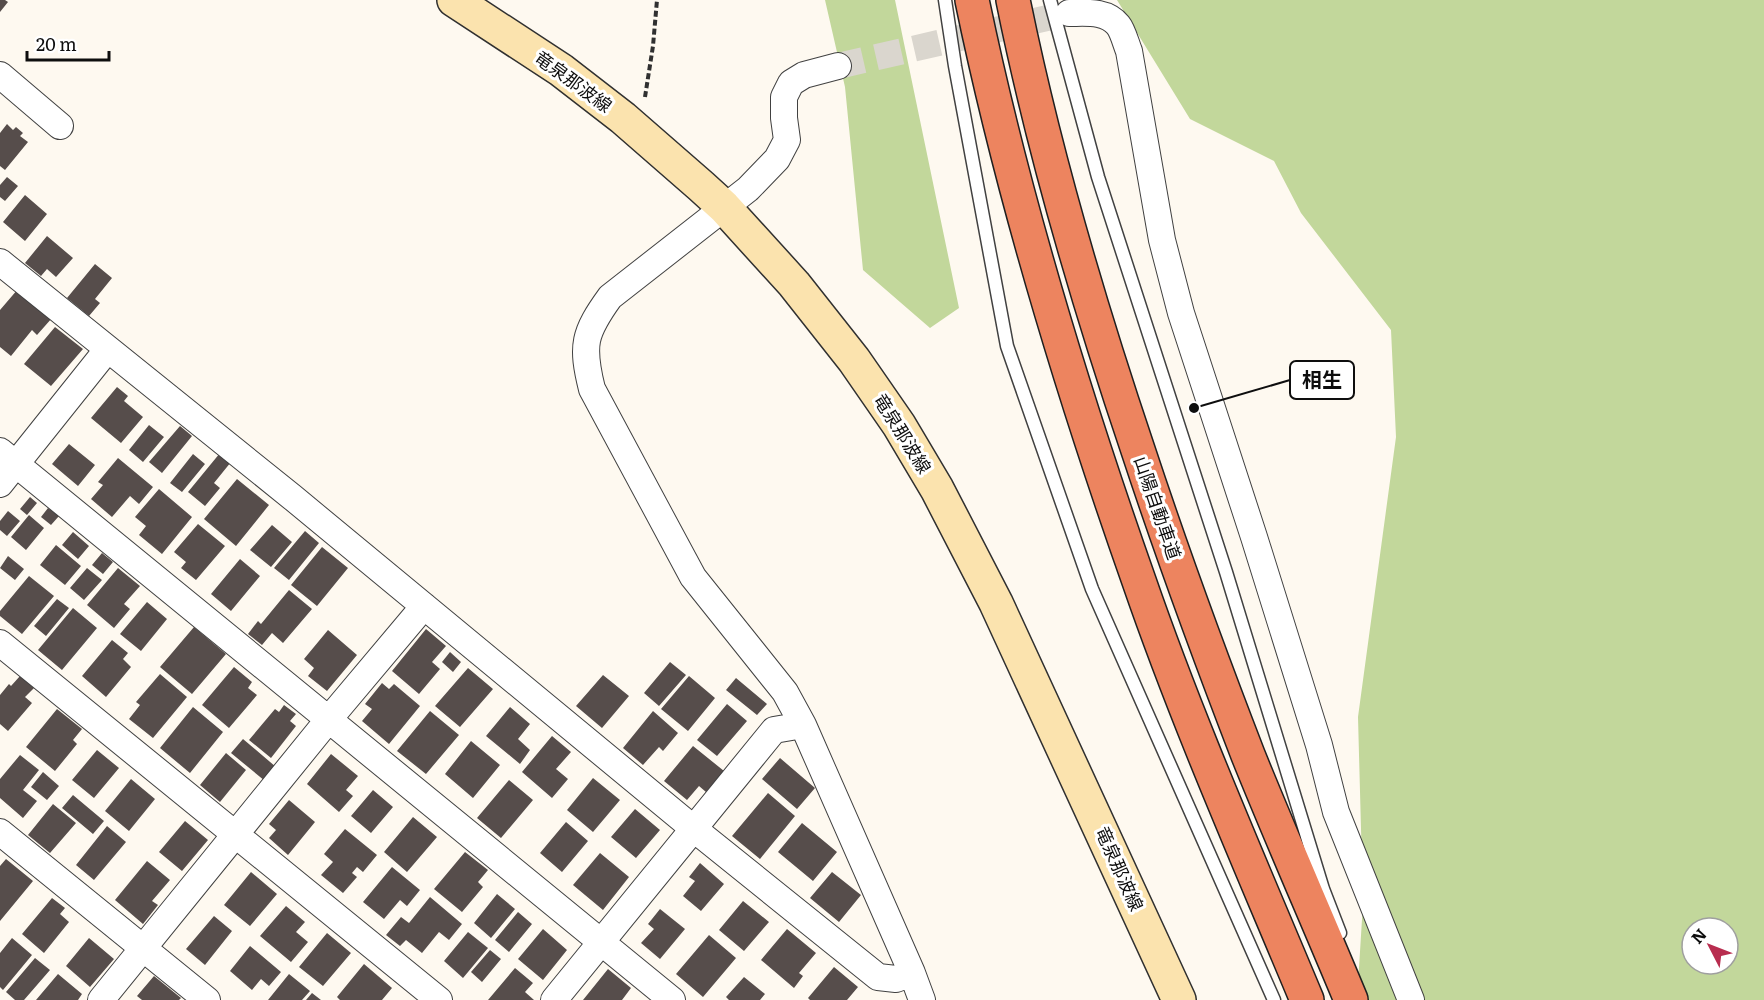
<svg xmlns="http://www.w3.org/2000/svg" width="1764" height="1000" font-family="Literata,'Noto Sans JP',serif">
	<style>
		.forest { fill: #c2d79b; fill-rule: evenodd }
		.building { fill: #564d4b }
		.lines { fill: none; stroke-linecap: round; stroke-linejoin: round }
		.minor-tunnel { stroke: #dad6ce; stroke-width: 26; stroke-dasharray: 26 13; stroke-linecap: butt }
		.service-casing { stroke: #414141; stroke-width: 15 }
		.minor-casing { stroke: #414141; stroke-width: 28 }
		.secondary-casing { stroke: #303030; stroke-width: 36 }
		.motorway-casing { stroke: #1f1f1f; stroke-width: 36 }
		.path { stroke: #303030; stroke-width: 4; stroke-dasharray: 6 3; stroke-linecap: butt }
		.service { stroke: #fff; stroke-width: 12 }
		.minor { stroke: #fff; stroke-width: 26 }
		.secondary { stroke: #fbe3ae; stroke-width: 33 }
		.motorway { stroke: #ed845f; stroke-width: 33 }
		.labels { text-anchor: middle; stroke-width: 6; stroke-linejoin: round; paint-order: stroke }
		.street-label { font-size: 18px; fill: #0e0e0e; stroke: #fff }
		.leader { fill: none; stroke: #0e0e0e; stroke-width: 2 }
		.callout-dot { fill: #0e0e0e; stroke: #fff; stroke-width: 2 }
		.callout { fill: #fff; stroke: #0e0e0e; stroke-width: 2 }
		.callout-label { font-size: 20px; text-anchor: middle; font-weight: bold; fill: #0e0e0e }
	</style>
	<rect width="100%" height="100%" fill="#fef9f0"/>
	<path class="forest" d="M 825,0 L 895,0 L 959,308 L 930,328 L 863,270 L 845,87 Z
		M 1117,0 L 1764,0 L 1764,1000 L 1357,1000 L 1363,903 L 1358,717 L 1396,437 L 1391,330 L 1301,213 L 1274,161 L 1190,119 ZM 1692,928 L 1728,928 L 1728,964 L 1692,964 Z"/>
	<path class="building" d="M 0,0 L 5,0 L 8,2 L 0,12 Z
		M 7,124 L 13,130 L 16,127 L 23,133 L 20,136 L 28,142 L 5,170 L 0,166 L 0,133 Z
		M 7,177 L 18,186 L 5,201 L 0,197 L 0,185 Z
		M 25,195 L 47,214 L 25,241 L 3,222 Z
		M 47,236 L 73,258 L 56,277 L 47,269 L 41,276 L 25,263 Z
		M 95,264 L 112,278 L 95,299 L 100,303 L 89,316 L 67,298 Z
		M 18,289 L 52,318 L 37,335 L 32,330 L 11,356 L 0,347 L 0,310 Z
		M 55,327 L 83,349 L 51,386 L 24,364 Z
		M 117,387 L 128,396 L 124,401 L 143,417 L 121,443 L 91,418 Z
		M 149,425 L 164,437 L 143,462 L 129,450 Z
		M 180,426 L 192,436 L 162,473 L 149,462 Z
		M 69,444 L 95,465 L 78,486 L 52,464 Z
		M 220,453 L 231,462 L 214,483 L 220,488 L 205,506 L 188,492 Z
		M 193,454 L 205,464 L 182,492 L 170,483 Z
		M 118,458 L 153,487 L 139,504 L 130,496 L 112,517 L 91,499 L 103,485 L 98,482 Z
		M 237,479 L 269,505 L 236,546 L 204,519 Z
		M 159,489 L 192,517 L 162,554 L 139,535 L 146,526 L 135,517 Z
		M 30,497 L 37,503 L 27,515 L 20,509 Z
		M 48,508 L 59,516 L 51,525 L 41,517 Z
		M 8,511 L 20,521 L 7,536 L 0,530 L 0,521 Z
		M 29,515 L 44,528 L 26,550 L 11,537 Z
		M 198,524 L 225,546 L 196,580 L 181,568 L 186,562 L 174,552 Z
		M 272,525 L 292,542 L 271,567 L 250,550 Z
		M 305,531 L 319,543 L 289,580 L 274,568 Z
		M 73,532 L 89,546 L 78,559 L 62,545 Z
		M 56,545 L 81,566 L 65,585 L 40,565 Z
		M 322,547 L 348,568 L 317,606 L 291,585 Z
		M 102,553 L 113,562 L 103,574 L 92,565 Z
		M 8,556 L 24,569 L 15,580 L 0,568 Z
		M 240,559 L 260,576 L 231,611 L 211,594 Z
		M 87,568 L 102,580 L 84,600 L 70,588 Z
		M 118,568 L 140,586 L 124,604 L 130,609 L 114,628 L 87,605 Z
		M 29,576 L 54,596 L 22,634 L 0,616 L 0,611 Z
		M 289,590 L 312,609 L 283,643 L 272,633 L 262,645 L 248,634 L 258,621 L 261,624 Z
		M 57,599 L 69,608 L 46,636 L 34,626 Z
		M 147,602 L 167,619 L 141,651 L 120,634 Z
		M 73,608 L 97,628 L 62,670 L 38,650 Z
		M 194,627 L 226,654 L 192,694 L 160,667 Z
		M 426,629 L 446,646 L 432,662 L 440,669 L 419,694 L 392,671 Z
		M 328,630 L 357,655 L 327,691 L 308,676 L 314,668 L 304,659 Z
		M 112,640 L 128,653 L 123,659 L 131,667 L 106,697 L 82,676 Z
		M 450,652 L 461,662 L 453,672 L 442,662 Z
		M 670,662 L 686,675 L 659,706 L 644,693 Z
		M 234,667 L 252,682 L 248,688 L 257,695 L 229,728 L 202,705 Z
		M 468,668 L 493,689 L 460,727 L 435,706 Z
		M 160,674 L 187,697 L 153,738 L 129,719 L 140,705 L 136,702 Z
		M 603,675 L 629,696 L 602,728 L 576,706 Z
		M 20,676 L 34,688 L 25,697 L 32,703 L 8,731 L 0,724 L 0,695 L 9,684 L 11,686 Z
		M 689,676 L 715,698 L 688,731 L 661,709 Z
		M 736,678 L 767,704 L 757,715 L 726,690 Z
		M 382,683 L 389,689 L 394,684 L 420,706 L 389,744 L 362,721 L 372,709 L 365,704 Z
		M 727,704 L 747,721 L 717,756 L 697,740 Z
		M 284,705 L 296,714 L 290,721 L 296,726 L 271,758 L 249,740 L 275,709 L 279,712 Z
		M 193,707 L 223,732 L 190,773 L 160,748 Z
		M 510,707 L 530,724 L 518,739 L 530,750 L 520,764 L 486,736 Z
		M 57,709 L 82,729 L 73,740 L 77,744 L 55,771 L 26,747 Z
		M 430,711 L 459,735 L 426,774 L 397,751 Z
		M 653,711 L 678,733 L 663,751 L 659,747 L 643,765 L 623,748 Z
		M 552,736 L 571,752 L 556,769 L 568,779 L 552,798 L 522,772 Z
		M 243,739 L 276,767 L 265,781 L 231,753 Z
		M 471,741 L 500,765 L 473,798 L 445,774 Z
		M 693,746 L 724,771 L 706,792 L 699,786 L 687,800 L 664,781 Z
		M 97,750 L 119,768 L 94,798 L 72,780 Z
		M 226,753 L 246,770 L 220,802 L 200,785 Z
		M 331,754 L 358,776 L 346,790 L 353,796 L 339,812 L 307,784 Z
		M 20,755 L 39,770 L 23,790 L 37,801 L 23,818 L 0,798 L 0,779 Z
		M 780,758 L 815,788 L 797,809 L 762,779 Z
		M 43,772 L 59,786 L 47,800 L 31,787 Z
		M 593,778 L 620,800 L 593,832 L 567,810 Z
		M 131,779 L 155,799 L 129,831 L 105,811 Z
		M 509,780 L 533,800 L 501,838 L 477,818 Z
		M 373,790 L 393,807 L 371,833 L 351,816 Z
		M 768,793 L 795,816 L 760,859 L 732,836 Z
		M 73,795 L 104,821 L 93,834 L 62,808 Z
		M 289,800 L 315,822 L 288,855 L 269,838 L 276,830 L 269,824 Z
		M 53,804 L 76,823 L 50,853 L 28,835 Z
		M 635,809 L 660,830 L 636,858 L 611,837 Z
		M 413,817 L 437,837 L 407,872 L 384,852 Z
		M 185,821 L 208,840 L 182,871 L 159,852 Z
		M 566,822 L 588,841 L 562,872 L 540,853 Z
		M 802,823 L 837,852 L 813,881 L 778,852 Z
		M 107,826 L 126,842 L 94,880 L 76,865 Z
		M 345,829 L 377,855 L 363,872 L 357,867 L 352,873 L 357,877 L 343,893 L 321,875 L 333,862 L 324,854 Z
		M 465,852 L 488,870 L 478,882 L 483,887 L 462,912 L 434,889 Z
		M 600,853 L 629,877 L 603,910 L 573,885 Z
		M 6,859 L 33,881 L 0,921 L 0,866 Z
		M 147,861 L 170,880 L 152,901 L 158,905 L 143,924 L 115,900 Z
		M 700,863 L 724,884 L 701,911 L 683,896 L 695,881 L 689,877 Z
		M 392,867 L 420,890 L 407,906 L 400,900 L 384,919 L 363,902 Z
		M 251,872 L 277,894 L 250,926 L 224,905 Z
		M 832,872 L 861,895 L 839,922 L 810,898 Z
		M 497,894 L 515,909 L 491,938 L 474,923 Z
		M 430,897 L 462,924 L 449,940 L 439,932 L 422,953 L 406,940 L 400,946 L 386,935 L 401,917 L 409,923 Z
		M 52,898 L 65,908 L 60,914 L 69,922 L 44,953 L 22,934 Z
		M 743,901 L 769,922 L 744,951 L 719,930 Z
		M 286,906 L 305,922 L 296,932 L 308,942 L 291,962 L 260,936 Z
		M 660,909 L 685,929 L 660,959 L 641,943 L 654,929 L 648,924 Z
		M 518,912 L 532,924 L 509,952 L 495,940 Z
		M 214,916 L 232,931 L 205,965 L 186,949 Z
		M 543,929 L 567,950 L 543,980 L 518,959 Z
		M 787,929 L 816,953 L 799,973 L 803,976 L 794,988 L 761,960 Z
		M 468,932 L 488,948 L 463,978 L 444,961 Z
		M 327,933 L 351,953 L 323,986 L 299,967 Z
		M 709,935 L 736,958 L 703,997 L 676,974 Z
		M 12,938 L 32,955 L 3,990 L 0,987 L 0,953 Z
		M 89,938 L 114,959 L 90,987 L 66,966 Z
		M 250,946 L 281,972 L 269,986 L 261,979 L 252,990 L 230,971 Z
		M 490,950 L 501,959 L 482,982 L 471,972 Z
		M 35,958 L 50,970 L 24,1000 L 15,1000 L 6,992 Z
		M 364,964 L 392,988 L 382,1000 L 340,1000 L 337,997 Z
		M 834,967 L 858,987 L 847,1000 L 810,1000 L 808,998 Z
		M 515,968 L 533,983 L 525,992 L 534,1000 L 488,1000 Z
		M 608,969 L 631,988 L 622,1000 L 583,1000 Z
		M 58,974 L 82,994 L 78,1000 L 36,1000 Z
		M 289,974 L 310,991 L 302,1000 L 268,1000 Z
		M 154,976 L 181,998 L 179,1000 L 142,1000 L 137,996 Z
		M 744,977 L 765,994 L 760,1000 L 729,1000 L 726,997 Z
		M 312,993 L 321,1000 L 306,1000 Z"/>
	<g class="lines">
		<path class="minor-tunnel" d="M 838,66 L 1069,13"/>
		<g class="service-casing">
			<path id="service" d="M 945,0 L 955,66 L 1007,346 L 1092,589 L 1274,1000
				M 1050,0 L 1098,177 L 1226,572 L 1323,889 L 1340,933"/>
		</g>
		<g class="minor-casing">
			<path id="minor" d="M 1069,13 C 1085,13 1106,10 1118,25 C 1123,31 1126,44 1129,51 L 1162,240 L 1181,313 L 1254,537 L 1319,745 L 1336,812 L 1411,1000
				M 0,75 L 60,126
				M 0,262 L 292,497 L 694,829 L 878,977 L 896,979 L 912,973 L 922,1000
				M 0,451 L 672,1000
				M 0,484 L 107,350
				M 0,643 L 439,1000
				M 803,725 L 785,692 L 693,577 L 592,389 C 581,345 584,333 610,297 L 748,189 L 777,159 L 787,140 L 784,118 L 784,97 L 791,83 L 804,75 L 838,66
				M 0,832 L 207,1000
				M 101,1000 L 329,719 L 424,606
				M 554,1000 L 774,730 L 803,725 L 912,973"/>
		</g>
		<g class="secondary-casing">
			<path id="secondary" d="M 454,0 L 561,70 L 623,118 L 701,186 L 724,207 L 794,284 L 854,360 L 899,425 L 937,489 L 996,603 L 1179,1000"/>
		</g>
		<g class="motorway-casing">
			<path id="motorway" d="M 972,0 C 1013,198 1072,391 1139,581 C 1188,723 1249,861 1307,1000
				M 1013,0 C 1044,153 1088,302 1138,450 C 1172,553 1209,654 1248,755 C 1281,837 1317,918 1351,1000"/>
		</g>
		<path class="path" d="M 645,97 L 653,46 L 657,0"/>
		<use href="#service" class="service"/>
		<use href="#minor" class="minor"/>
		<use href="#secondary" class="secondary"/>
		<use href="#motorway" class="motorway"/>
	</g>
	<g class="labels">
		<g class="street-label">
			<text transform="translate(573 82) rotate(36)" y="6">竜泉那波線</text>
			<text transform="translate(902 434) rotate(58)" y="6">竜泉那波線</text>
			<text transform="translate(1157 508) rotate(71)" y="6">山陽自動車道</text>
			<text transform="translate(1119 869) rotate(66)" y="6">竜泉那波線</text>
		</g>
	</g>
	<path class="leader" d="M1194 408L1290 380"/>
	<circle class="callout-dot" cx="1194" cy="408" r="6"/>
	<rect class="callout" x="1290" y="361" width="64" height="38" rx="6"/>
	<g class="callout-label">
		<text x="1322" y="387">相生</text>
	</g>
	<g transform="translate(1710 946) rotate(312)"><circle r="28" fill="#ffffff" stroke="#9f9f9f" stroke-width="1.5"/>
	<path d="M0-4.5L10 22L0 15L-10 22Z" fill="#b82d4f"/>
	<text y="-9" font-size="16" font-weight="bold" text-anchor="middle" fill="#0e0e0e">N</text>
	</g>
	<path d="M27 51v9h82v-9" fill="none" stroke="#0e0e0e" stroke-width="3"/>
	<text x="36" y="51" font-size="18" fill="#0e0e0e" stroke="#ffffff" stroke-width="4.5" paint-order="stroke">20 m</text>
</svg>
